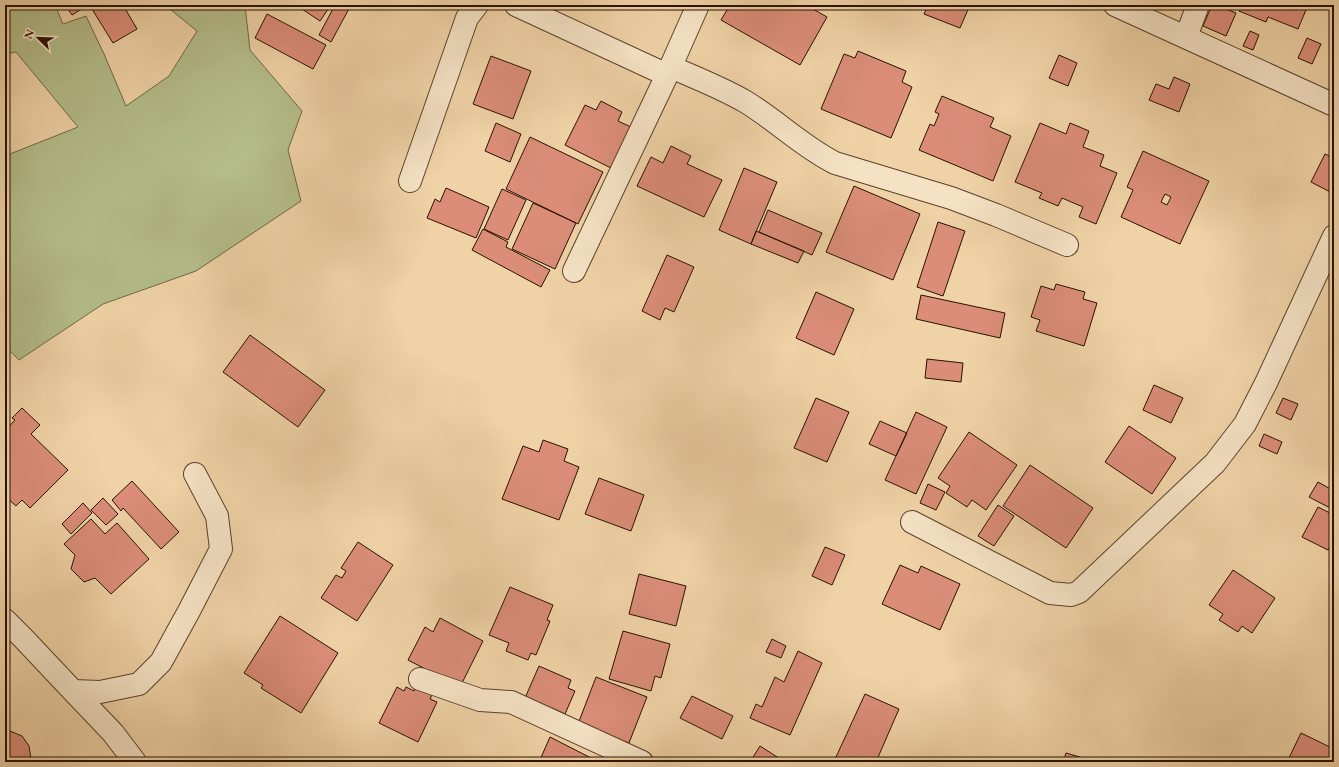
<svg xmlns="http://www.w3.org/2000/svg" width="1339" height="767" font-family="'EB Garamond',serif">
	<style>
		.green { fill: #b4bd8a; stroke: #6e6845 }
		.building { fill: #db8d78; stroke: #291200; fill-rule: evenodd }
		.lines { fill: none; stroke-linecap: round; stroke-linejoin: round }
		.minor-casing { stroke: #5a422a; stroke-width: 24 }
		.minor { stroke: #f5e2c5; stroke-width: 22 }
	</style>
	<rect width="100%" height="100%" fill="#efd2a6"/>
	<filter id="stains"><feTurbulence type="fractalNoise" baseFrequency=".005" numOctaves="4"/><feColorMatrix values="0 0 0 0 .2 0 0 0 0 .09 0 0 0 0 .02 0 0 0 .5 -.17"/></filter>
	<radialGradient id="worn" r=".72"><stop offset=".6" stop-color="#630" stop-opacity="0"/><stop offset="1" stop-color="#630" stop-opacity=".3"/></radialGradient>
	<path class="green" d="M 5,5 L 55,5 L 63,24 L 86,16 L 104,54 L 126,106 L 169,76 L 197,31 L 165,5 L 245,5 L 250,50 L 302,111 L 288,150 L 301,201 L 196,271 L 103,304 L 19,360 L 5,346 L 5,156 L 78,127 L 16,52 L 5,54 Z"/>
	<path class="building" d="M 65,5 L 88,5 L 72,15 Z
		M 100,5 L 123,5 L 137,29 L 113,43 L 92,9 Z
		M 296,5 L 331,5 L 320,21 Z
		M 335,5 L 351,5 L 331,42 L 319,35 Z
		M 730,5 L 806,5 L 827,17 L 800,65 L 721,20 Z
		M 928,5 L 970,5 L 960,28 L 924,14 Z
		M 1212,5 L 1216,5 L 1236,13 L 1226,36 L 1203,26 Z
		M 1242,5 L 1308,5 L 1298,29 L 1268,17 L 1266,22 L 1239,11 Z
		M 267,14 L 326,45 L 313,69 L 255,38 Z
		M 1250,31 L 1259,35 L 1253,50 L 1243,46 Z
		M 1307,38 L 1321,44 L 1312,64 L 1298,58 Z
		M 858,51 L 906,71 L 902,82 L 912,87 L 891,138 L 821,109 L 844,54 L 855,58 Z
		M 1059,55 L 1077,63 L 1068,86 L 1049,78 Z
		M 491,56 L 531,71 L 513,119 L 473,104 Z
		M 1174,77 L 1190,84 L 1179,112 L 1149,100 L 1156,84 L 1169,89 Z
		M 942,96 L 994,118 L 990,127 L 1011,136 L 993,181 L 919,150 L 930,124 L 934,126 L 939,114 L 935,112 Z
		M 601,101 L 622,112 L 618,121 L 631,127 L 611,168 L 565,145 L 585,105 L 596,110 Z
		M 496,123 L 521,134 L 510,162 L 485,151 Z
		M 1040,123 L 1066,134 L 1070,123 L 1089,131 L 1083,147 L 1104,155 L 1100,166 L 1117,173 L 1096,224 L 1079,217 L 1083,207 L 1062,198 L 1058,206 L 1039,198 L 1042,193 L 1015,182 Z
		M 530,137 L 603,172 L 578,224 L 506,189 Z
		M 671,146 L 691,156 L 687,164 L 722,180 L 704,217 L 637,186 L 651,157 L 663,163 Z
		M 1143,151 L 1209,181 L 1180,244 L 1121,217 L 1133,190 L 1127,187 ZM 1165,194 L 1171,197 L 1167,205 L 1161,202 Z
		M 1325,154 L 1334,158 L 1334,190 L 1332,193 L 1311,182 Z
		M 744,168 L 777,182 L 751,244 L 719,230 Z
		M 854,186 L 920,214 L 893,280 L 826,252 Z
		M 446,188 L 489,207 L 476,238 L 427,218 L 435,199 L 440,202 Z
		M 502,189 L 526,200 L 508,240 L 484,229 Z
		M 533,203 L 576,223 L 555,269 L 512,249 Z
		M 768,210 L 822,233 L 812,255 L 759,232 Z
		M 938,222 L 965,231 L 943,296 L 917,287 Z
		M 483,229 L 508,242 L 506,247 L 550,270 L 541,287 L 472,250 Z
		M 756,231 L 804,251 L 798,263 L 751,244 Z
		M 667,255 L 694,267 L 674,312 L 665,308 L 660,320 L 642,311 Z
		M 1056,284 L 1085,292 L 1083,299 L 1097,303 L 1084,346 L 1036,331 L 1040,320 L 1031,317 L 1041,286 L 1054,290 Z
		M 816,292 L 854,309 L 834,355 L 796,338 Z
		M 921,295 L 1005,313 L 1000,338 L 916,319 Z
		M 250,335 L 325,390 L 298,427 L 223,372 Z
		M 927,359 L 963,363 L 961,382 L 925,378 Z
		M 1154,385 L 1183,398 L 1171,423 L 1143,410 Z
		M 816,398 L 849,412 L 827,462 L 794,448 Z
		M 1283,398 L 1298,404 L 1291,420 L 1276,413 Z
		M 22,408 L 40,425 L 31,434 L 68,470 L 30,508 L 22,500 L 16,506 L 5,496 L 5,431 L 15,420 L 12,418 Z
		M 916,412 L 947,427 L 916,494 L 885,480 Z
		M 880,421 L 907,433 L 896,456 L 869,444 Z
		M 1129,426 L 1176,458 L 1152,494 L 1105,462 Z
		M 969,432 L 1017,465 L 986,510 L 972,500 L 967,507 L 946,493 L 950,486 L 938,478 Z
		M 1264,434 L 1282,442 L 1277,454 L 1259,446 Z
		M 543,440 L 568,449 L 564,461 L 579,467 L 559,520 L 502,499 L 523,446 L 539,452 Z
		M 1030,465 L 1093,508 L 1066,548 L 1003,506 Z
		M 599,478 L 644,495 L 631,531 L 585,514 Z
		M 132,481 L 179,532 L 161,549 L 123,508 L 121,511 L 112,500 Z
		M 1318,482 L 1334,491 L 1334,510 L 1309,497 Z
		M 928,484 L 945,492 L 936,510 L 920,503 Z
		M 103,498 L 118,514 L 106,525 L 91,510 Z
		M 83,503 L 92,513 L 71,534 L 62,524 Z
		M 998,505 L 1014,516 L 994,546 L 978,536 Z
		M 1318,507 L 1334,515 L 1334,539 L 1328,550 L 1302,537 Z
		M 91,519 L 105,534 L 117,523 L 149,559 L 111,594 L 95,578 L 84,582 L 71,569 L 75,555 L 64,544 Z
		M 358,542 L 393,565 L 357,621 L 321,598 L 336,575 L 342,578 L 346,571 L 341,568 Z
		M 825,547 L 845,555 L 832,585 L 812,576 Z
		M 900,565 L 918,573 L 921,566 L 960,584 L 940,630 L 882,604 Z
		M 1233,570 L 1275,598 L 1252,633 L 1242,626 L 1238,632 L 1219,620 L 1223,614 L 1209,605 Z
		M 639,574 L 686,586 L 676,626 L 629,614 Z
		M 510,587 L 553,605 L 547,620 L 550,621 L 536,655 L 531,653 L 528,660 L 506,651 L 509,643 L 489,635 Z
		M 280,616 L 338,653 L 301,713 L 261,688 L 263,685 L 244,673 Z
		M 440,618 L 483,641 L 460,687 L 408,660 L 425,627 L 433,632 Z
		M 623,631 L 670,644 L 661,678 L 655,676 L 651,691 L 609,679 Z
		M 772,639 L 786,646 L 781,658 L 766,652 Z
		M 798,651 L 822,663 L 790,735 L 750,718 L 756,704 L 762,707 L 775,677 L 784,682 Z
		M 539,666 L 571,680 L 568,688 L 575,691 L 565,714 L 552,708 L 550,712 L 525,698 Z
		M 596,677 L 647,697 L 629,743 L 578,724 Z
		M 416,685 L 433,693 L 430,699 L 437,702 L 418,742 L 379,723 L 397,687 L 404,691 L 406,687 L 414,691 Z
		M 865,694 L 899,709 L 876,762 L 847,762 L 836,757 Z
		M 692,696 L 733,716 L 722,739 L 680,718 Z
		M 5,729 L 22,736 L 29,746 L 31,759 L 30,762 L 5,762 Z
		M 1301,733 L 1334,749 L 1334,762 L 1287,762 Z
		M 550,737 L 591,758 L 589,762 L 539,762 Z
		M 760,746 L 785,762 L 750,762 Z
		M 1066,753 L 1097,762 L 1063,762 Z"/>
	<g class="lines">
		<g class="minor-casing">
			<path id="minor" d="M 516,5 L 667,75
				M 1115,5 L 1334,105
				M 1186,37 L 1198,5
				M 671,67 C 696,78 722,88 746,102 C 777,121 803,147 835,163 L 951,198 L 996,215 L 1067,245
				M 410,181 L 467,18 L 477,5
				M 574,271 L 667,75 L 698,5
				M 912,522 L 1050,593 L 1071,595 L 1079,592 L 1215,463 L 1245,424 L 1266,383 L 1334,236
				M 5,620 L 24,639 L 73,691 L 100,692 L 139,684 L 161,662 L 189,611 L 221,549 L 217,516 L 195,474
				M 420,679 L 480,700 L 511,702 L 642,762
				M 73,691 L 113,733 L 135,762"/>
		</g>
		<use href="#minor" class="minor"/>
	</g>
	<rect width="1339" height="767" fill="none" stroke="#efd2a6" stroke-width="20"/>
	<rect x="6" y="6" width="1327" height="755" fill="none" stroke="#291200" stroke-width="2"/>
	<rect x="10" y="10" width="1319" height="747" fill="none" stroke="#291200"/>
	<g transform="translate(38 38) rotate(293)" stroke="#f5e2c5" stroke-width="3" paint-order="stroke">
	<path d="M0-3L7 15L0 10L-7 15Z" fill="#291200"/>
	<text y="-6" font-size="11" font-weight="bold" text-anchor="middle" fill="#291200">N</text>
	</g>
	<rect width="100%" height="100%" filter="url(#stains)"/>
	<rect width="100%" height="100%" fill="url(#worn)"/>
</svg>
